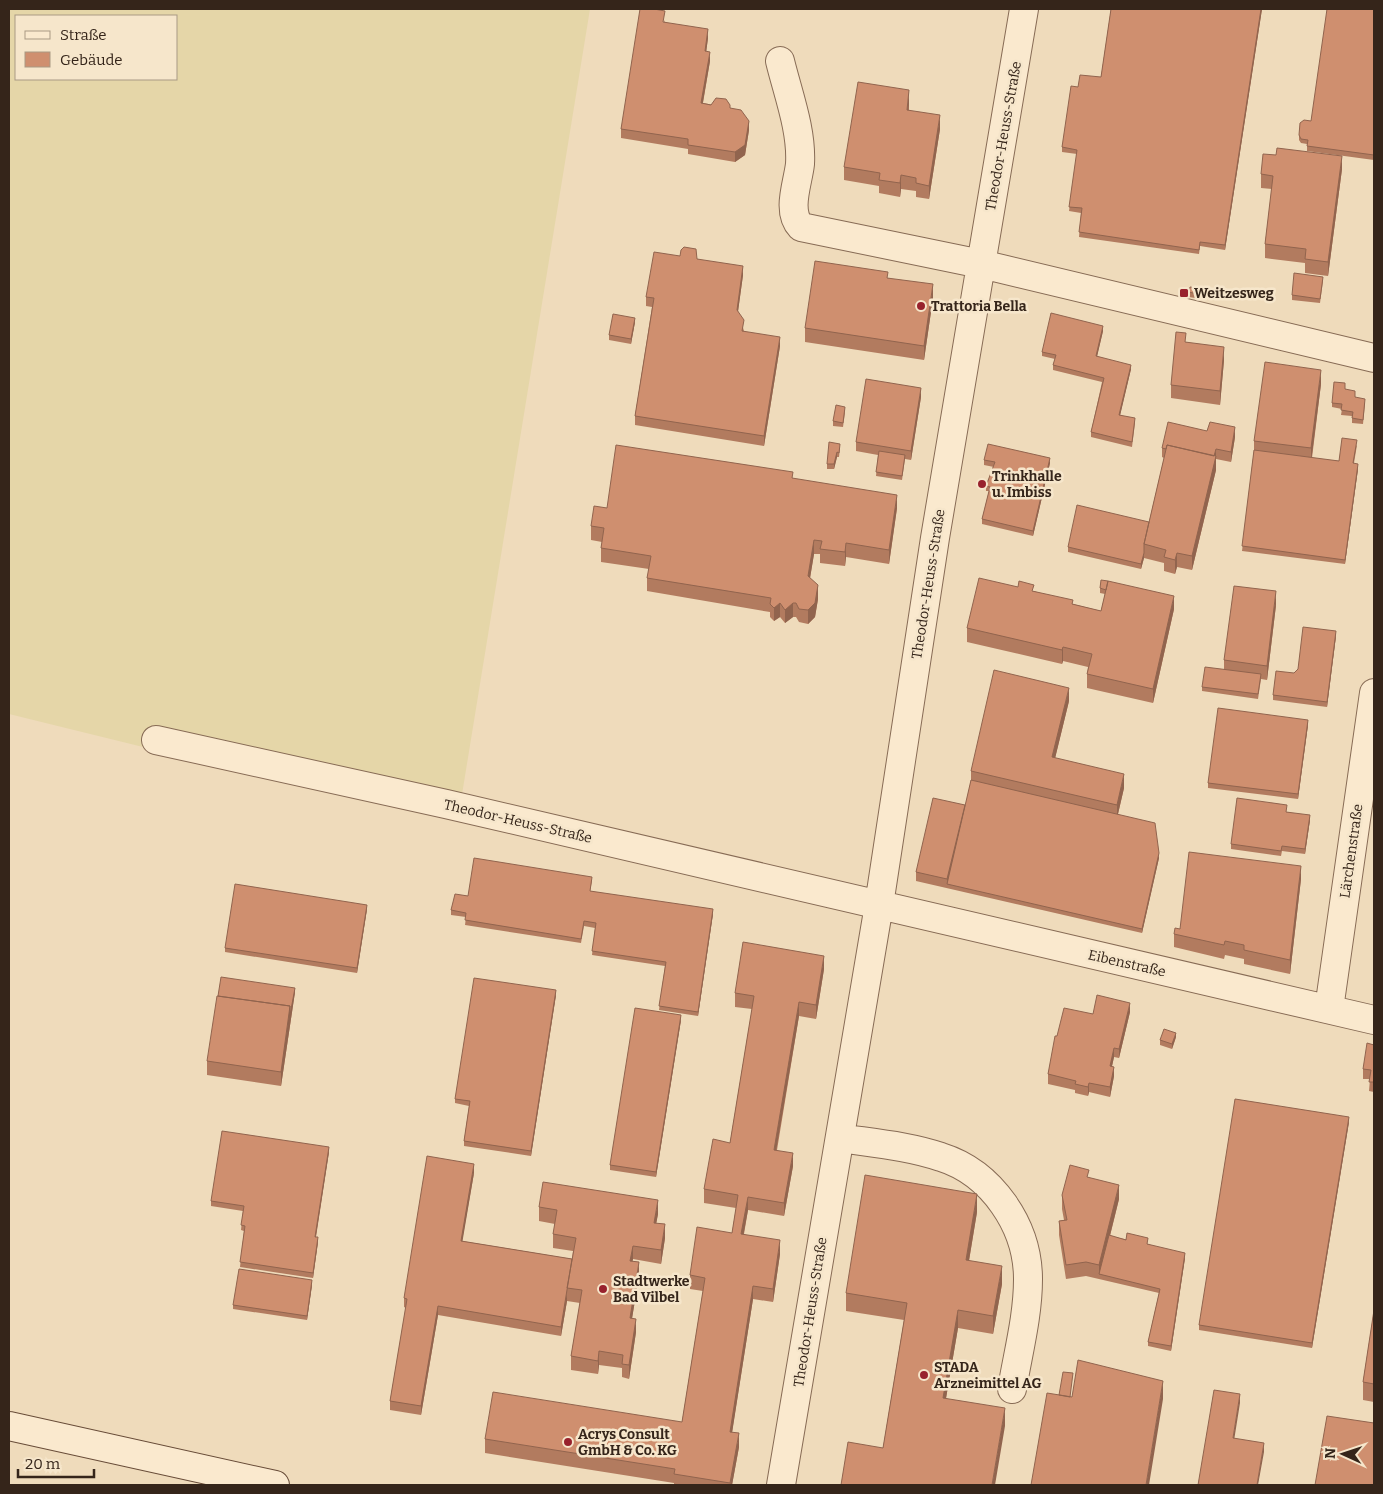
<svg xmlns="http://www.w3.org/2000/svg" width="1383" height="1494" font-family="Bitter,serif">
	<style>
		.farmland { fill: #e5d6a8; fill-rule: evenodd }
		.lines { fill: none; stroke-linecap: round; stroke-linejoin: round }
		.street-casing { stroke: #876b55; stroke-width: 30 }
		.secondary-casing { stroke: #684c38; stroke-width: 30 }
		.street { stroke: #fae9ce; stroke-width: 28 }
		.secondary { stroke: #fae9ce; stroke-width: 28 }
		.wall { fill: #b27b5f }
		.shaded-wall { fill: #91644e }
		.building { fill: #cf8f6f; stroke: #91644e }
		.poi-dot { fill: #98222d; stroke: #f6e6cb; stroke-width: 2 }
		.labels { text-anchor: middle; stroke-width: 5; stroke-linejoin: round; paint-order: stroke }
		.street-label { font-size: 14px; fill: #35251a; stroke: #f6e6cb }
		.poi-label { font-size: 14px; font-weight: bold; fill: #35251a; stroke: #f6e6cb; text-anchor: start }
	</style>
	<rect width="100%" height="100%" fill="#efdbbb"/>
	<path class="farmland" d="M 9,9 L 590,9 L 458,819 L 208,763 L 9,714 ZM 16,16 L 176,16 L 176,79 L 16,79 Z"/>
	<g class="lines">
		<g class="street-casing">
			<path id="street" d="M 780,61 C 788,94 802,130 800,164 C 798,183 786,211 801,227 L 981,264 L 1374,358
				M 156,740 L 446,804 L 1374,1020
				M 1329,1009 L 1374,693
				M 840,1138 C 873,1143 909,1146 941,1157 C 992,1173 1028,1226 1028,1279 C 1028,1316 1018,1353 1012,1389
				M 781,1485 L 879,905 L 935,538 L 1024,9"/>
		</g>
		<g class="secondary-casing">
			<path id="secondary" d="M 9,1426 L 275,1485"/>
		</g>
		<use href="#street" class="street"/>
		<use href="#secondary" class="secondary"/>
	</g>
	<path class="wall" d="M 1111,9 L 1262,9 L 1225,250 L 1200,246 L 1199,254 L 1079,237 L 1081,213 L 1069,211 L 1077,154 L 1062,152 L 1062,147 L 1078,87 L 1101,77 Z
		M 1374,9 L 1374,160 L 1307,151 L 1307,144 L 1301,143 L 1299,140 L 1299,135 L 1311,121 Z
		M 665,20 L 665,22 L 708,38 L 706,52 L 710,61 L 703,103 L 730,108 L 749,130 L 745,155 L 735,162 L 688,154 L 688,149 L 621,138 L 621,129 Z
		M 909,104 L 909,110 L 940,129 L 929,199 L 916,197 L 916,191 L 901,189 L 900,197 L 879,193 L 879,186 L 844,180 L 844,167 Z
		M 1276,155 L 1342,169 L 1328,276 L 1305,273 L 1305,263 L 1265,258 L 1265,244 L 1272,189 L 1261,188 L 1261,174 Z
		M 680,256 L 697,259 L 743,275 L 738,311 L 744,331 L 780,346 L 764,446 L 635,425 L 635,416 L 652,307 L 646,306 L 646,297 Z
		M 888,278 L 933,298 L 924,360 L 805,342 L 805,328 Z
		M 1323,281 L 1320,303 L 1292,300 L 1292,295 Z
		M 1189,292 L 1202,294 L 1201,299 L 1189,297 Z
		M 635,322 L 631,344 L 609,340 L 609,335 Z
		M 1103,331 L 1097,356 L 1131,369 L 1120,415 L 1135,423 L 1132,447 L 1091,437 L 1091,432 L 1102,382 L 1053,370 L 1053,365 L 1055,359 L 1042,356 L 1042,352 Z
		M 1186,342 L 1224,360 L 1220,405 L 1171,398 L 1171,385 Z
		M 1321,384 L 1312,458 L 1339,461 L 1357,445 L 1354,463 L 1358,469 L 1345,564 L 1242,551 L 1254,450 L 1254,441 Z
		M 1345,389 L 1355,397 L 1365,403 L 1363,424 L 1352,423 L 1352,416 L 1341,415 L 1342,409 L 1332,407 L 1332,403 Z
		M 921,397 L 911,460 L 905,459 L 902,480 L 876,476 L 878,455 L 856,451 L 856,442 Z
		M 845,412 L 843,427 L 833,426 L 833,421 Z
		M 1235,437 L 1231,462 L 1216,459 L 1216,470 L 1192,570 L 1177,567 L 1175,574 L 1164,571 L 1164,563 L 1144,558 L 1141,569 L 1068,552 L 1068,547 L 1149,522 L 1164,458 L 1162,457 L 1162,448 Z
		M 840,448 L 839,457 L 837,457 L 834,469 L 827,469 L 827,464 Z
		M 984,460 L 1050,463 L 1033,536 L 982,524 L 982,519 L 989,491 L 986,491 L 986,486 L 994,467 L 984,465 Z
		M 793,479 L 897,508 L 889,564 L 846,557 L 845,566 L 820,563 L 820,554 L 814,554 L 810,578 L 818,599 L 815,617 L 808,624 L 799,622 L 796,617 L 793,617 L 785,623 L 780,617 L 774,621 L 770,617 L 770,612 L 647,591 L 647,578 L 649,569 L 601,562 L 601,548 L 602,542 L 591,540 L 591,526 L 607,508 Z
		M 1100,588 L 1174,609 L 1153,703 L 1087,688 L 1087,674 L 1088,667 L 1063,661 L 1062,664 L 967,642 L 967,628 L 1034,591 L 1073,604 L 1101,611 L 1105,594 L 1100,593 Z
		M 1276,605 L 1267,680 L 1261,679 L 1258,699 L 1202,691 L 1202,687 L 1224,669 L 1224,660 Z
		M 1336,636 L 1327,707 L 1273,700 L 1273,695 L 1294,673 Z
		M 1069,701 L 1055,758 L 1124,788 L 1118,814 L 1159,858 L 1142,933 L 916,881 L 916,872 L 965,809 L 971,780 L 971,771 Z
		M 1308,725 L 1298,799 L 1208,788 L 1208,783 Z
		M 1287,812 L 1310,820 L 1305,854 L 1282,851 L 1281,856 L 1231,849 L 1231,844 Z
		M 1301,879 L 1290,974 L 1244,964 L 1244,959 L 1225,955 L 1224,959 L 1174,947 L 1174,934 L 1180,929 Z
		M 592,881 L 590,891 L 713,914 L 698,1016 L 659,1010 L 665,966 L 592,955 L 595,928 L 584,926 L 581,943 L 465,925 L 466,917 L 451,915 L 451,910 L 468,896 Z
		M 367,909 L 357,973 L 225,952 L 225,948 Z
		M 824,969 L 816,1019 L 799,1016 L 777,1150 L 793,1166 L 784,1216 L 748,1210 L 744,1234 L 780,1254 L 773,1302 L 753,1299 L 732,1432 L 739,1447 L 732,1485 L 674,1485 L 674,1483 L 485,1453 L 485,1439 L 682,1422 L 703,1291 L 690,1289 L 690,1275 L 732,1233 L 736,1208 L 704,1203 L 704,1189 L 730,1143 L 752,1009 L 735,1007 L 735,993 Z
		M 295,992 L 281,1086 L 207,1075 L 207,1061 Z
		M 556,995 L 531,1156 L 464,1146 L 464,1141 L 469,1106 L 455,1103 L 455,1099 Z
		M 1130,1012 L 1119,1058 L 1114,1057 L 1112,1066 L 1114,1076 L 1110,1097 L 1089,1092 L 1088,1096 L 1075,1093 L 1075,1090 L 1048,1084 L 1048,1074 L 1057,1036 L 1093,1014 Z
		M 681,1020 L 656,1177 L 610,1170 L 610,1165 Z
		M 1176,1037 L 1172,1049 L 1160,1045 L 1160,1040 Z
		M 1374,1045 L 1374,1092 L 1369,1091 L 1370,1079 L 1363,1079 L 1363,1069 Z
		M 1349,1122 L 1312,1348 L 1199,1330 L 1199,1325 Z
		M 329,1152 L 316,1237 L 318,1242 L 313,1278 L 240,1267 L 244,1231 L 241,1230 L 243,1211 L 211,1206 L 211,1201 Z
		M 474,1173 L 462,1241 L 572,1259 L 573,1251 L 553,1248 L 553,1234 L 555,1224 L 539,1221 L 539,1207 L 658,1214 L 656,1223 L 665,1238 L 661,1264 L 633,1259 L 632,1261 L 639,1276 L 632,1318 L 636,1332 L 629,1379 L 622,1377 L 622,1368 L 599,1365 L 598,1374 L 571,1370 L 571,1356 L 580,1303 L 567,1301 L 561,1336 L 438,1315 L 421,1415 L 390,1410 L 390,1401 L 406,1308 L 404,1307 L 404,1298 Z
		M 1089,1178 L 1119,1199 L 1110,1236 L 1148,1244 L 1185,1258 L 1171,1351 L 1148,1346 L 1148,1342 L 1159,1293 L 1086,1276 L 1066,1279 L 1059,1235 L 1059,1221 L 1064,1220 L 1062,1209 L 1062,1195 Z
		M 977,1212 L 969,1261 L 1002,1284 L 993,1334 L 958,1328 L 946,1398 L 1005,1426 L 883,1448 L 904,1320 L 846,1311 L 846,1293 Z
		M 312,1285 L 307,1320 L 233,1309 L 233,1305 Z
		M 1374,1310 L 1374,1402 L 1363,1400 L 1363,1382 Z"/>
	<path class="shaded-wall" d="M 1261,9 L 1262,9 L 1225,250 L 1225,245 Z
		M 708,29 L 708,38 L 705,61 L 705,51 Z
		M 710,52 L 710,61 L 701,113 L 701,103 Z
		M 909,90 L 909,104 L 907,123 L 907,110 Z
		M 940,115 L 940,129 L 929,199 L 929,186 Z
		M 749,121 L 749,130 L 745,155 L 735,162 L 735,152 Z
		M 1342,156 L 1342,169 L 1328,276 L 1328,262 Z
		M 901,175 L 901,189 L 900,197 L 900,183 Z
		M 743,266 L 743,275 L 737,319 L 737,310 Z
		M 933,284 L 933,298 L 924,360 L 924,346 Z
		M 635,318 L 635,322 L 631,344 L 631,339 Z
		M 1103,326 L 1103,331 L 1096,361 L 1096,356 Z
		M 780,337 L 780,346 L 764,446 L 764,436 Z
		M 1224,347 L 1224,360 L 1220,405 L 1220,391 Z
		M 1131,365 L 1131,369 L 1119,420 L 1119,415 Z
		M 1321,370 L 1321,384 L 1311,462 L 1311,448 Z
		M 921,388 L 921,397 L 911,460 L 911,451 Z
		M 1235,427 L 1235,437 L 1231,462 L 1231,452 Z
		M 1216,449 L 1216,470 L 1192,570 L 1192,556 Z
		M 837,452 L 837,457 L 834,469 L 834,464 Z
		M 1050,458 L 1050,463 L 1033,536 L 1033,531 Z
		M 1358,464 L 1358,469 L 1345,564 L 1345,560 Z
		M 897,495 L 897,508 L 889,564 L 889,550 Z
		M 814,540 L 814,554 L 808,590 L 808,576 Z
		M 846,543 L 846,557 L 845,566 L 845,552 Z
		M 1144,553 L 1144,558 L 1141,569 L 1141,564 Z
		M 1177,553 L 1177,567 L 1175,574 L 1175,560 Z
		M 818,585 L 818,599 L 815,617 L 808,624 L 808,610 Z
		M 1276,591 L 1276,605 L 1267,680 L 1267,666 Z
		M 1174,596 L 1174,609 L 1153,703 L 1153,689 Z
		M 780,603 L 780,617 L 774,621 L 774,608 Z
		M 793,603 L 793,617 L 785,623 L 785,610 Z
		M 1336,631 L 1336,636 L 1327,707 L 1327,702 Z
		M 1063,647 L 1063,661 L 1062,664 L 1062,650 Z
		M 1069,688 L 1069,701 L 1052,771 L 1052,757 Z
		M 1308,720 L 1308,725 L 1298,799 L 1298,794 Z
		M 1124,774 L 1124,788 L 1117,818 L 1117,805 Z
		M 965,805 L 965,814 L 947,884 L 947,879 Z
		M 1310,815 L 1310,820 L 1305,854 L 1305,849 Z
		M 1159,853 L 1159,858 L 1142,933 L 1142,929 Z
		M 1301,866 L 1301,879 L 1290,974 L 1290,960 Z
		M 367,905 L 367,909 L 357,973 L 357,968 Z
		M 713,909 L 713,914 L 698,1016 L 698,1012 Z
		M 824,956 L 824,969 L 816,1019 L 816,1005 Z
		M 295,988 L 295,992 L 281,1086 L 281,1072 L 290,1006 Z
		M 556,990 L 556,995 L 531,1156 L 531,1151 Z
		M 799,1002 L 799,1016 L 774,1163 L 774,1150 Z
		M 1130,1003 L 1130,1012 L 1119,1058 L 1119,1049 Z
		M 681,1015 L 681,1020 L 656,1177 L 656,1172 Z
		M 1176,1033 L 1176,1037 L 1172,1049 L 1172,1044 Z
		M 1114,1048 L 1114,1057 L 1110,1075 L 1110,1066 Z
		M 1114,1067 L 1114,1076 L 1110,1097 L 1110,1087 Z
		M 1089,1083 L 1089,1092 L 1088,1096 L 1088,1087 Z
		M 1349,1117 L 1349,1122 L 1312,1348 L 1312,1343 Z
		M 329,1147 L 329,1152 L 315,1242 L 315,1237 Z
		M 793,1153 L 793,1166 L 784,1216 L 784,1203 Z
		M 474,1164 L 474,1173 L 461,1250 L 461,1241 Z
		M 1119,1185 L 1119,1199 L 1100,1275 L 1099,1274 L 1099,1265 Z
		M 977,1194 L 977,1212 L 966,1278 L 966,1260 Z
		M 748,1197 L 748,1210 L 741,1248 L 741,1234 Z
		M 658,1200 L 658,1214 L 654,1236 L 654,1223 Z
		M 665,1224 L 665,1238 L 661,1264 L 661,1250 Z
		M 318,1237 L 318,1242 L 313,1278 L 313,1273 Z
		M 780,1240 L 780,1254 L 773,1302 L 773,1289 Z
		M 633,1246 L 633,1259 L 630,1274 L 630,1261 Z
		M 1185,1253 L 1185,1258 L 1171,1351 L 1171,1346 Z
		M 639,1262 L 639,1276 L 630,1331 L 630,1318 Z
		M 1002,1266 L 1002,1284 L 993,1334 L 993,1316 Z
		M 312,1280 L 312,1285 L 307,1320 L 307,1316 Z
		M 753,1286 L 753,1299 L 730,1446 L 730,1432 Z
		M 567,1293 L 567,1301 L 561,1336 L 561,1327 Z
		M 438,1306 L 438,1315 L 421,1415 L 421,1406 Z
		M 958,1310 L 958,1328 L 943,1416 L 943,1398 Z
		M 636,1319 L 636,1332 L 629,1379 L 629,1365 Z
		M 599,1351 L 599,1365 L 598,1374 L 598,1361 Z
		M 1163,1381 L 1163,1399 L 1149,1485 L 1146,1485 Z
		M 1240,1394 L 1240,1403 L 1233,1447 L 1233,1438 Z
		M 1005,1408 L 1005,1426 L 995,1485 L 992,1485 Z
		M 739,1433 L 739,1447 L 732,1485 L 730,1485 Z
		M 1264,1443 L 1264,1452 L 1258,1485 L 1257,1485 Z"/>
	<path class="building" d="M 640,9 L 654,9 L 665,11 L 663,22 L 708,29 L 705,51 L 710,52 L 701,103 L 711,105 L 716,98 L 726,99 L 730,105 L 730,108 L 741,110 L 749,121 L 745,145 L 735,152 L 688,145 L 688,139 L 621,129 Z
		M 1111,9 L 1261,9 L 1225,245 L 1200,242 L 1199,250 L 1079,232 L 1082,208 L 1069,207 L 1077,150 L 1062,147 L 1071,86 L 1078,87 L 1080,75 L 1101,77 Z
		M 1327,9 L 1374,9 L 1374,155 L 1307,146 L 1308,140 L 1301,139 L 1299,135 L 1300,123 L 1304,120 L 1311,121 Z
		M 858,82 L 909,90 L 907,110 L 940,115 L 929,186 L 916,183 L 916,178 L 901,175 L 900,183 L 879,180 L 880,173 L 844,167 Z
		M 1277,148 L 1342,156 L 1328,262 L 1305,259 L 1306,249 L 1265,244 L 1273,176 L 1261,174 L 1263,154 L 1276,155 Z
		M 684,247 L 696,249 L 697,259 L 743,266 L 737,310 L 744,320 L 742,331 L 780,337 L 764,436 L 635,416 L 654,298 L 646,297 L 654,252 L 680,256 L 681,250 Z
		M 815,261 L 888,272 L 887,278 L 933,284 L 924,346 L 805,328 Z
		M 1294,273 L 1323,277 L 1320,299 L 1292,295 Z
		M 1190,287 L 1202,289 L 1201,295 L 1189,292 Z
		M 1051,313 L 1103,326 L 1096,356 L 1131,365 L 1119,415 L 1135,418 L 1132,442 L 1091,432 L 1104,378 L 1053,365 L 1056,355 L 1042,352 Z
		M 613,314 L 635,318 L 631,339 L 609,335 Z
		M 1176,332 L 1186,333 L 1185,342 L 1224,347 L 1220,391 L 1171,385 Z
		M 1265,362 L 1321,370 L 1311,448 L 1254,441 Z
		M 866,379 L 921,388 L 911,451 L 856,442 Z
		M 1334,382 L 1345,383 L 1345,389 L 1355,391 L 1355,397 L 1365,399 L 1363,420 L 1352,418 L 1353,412 L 1341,410 L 1342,404 L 1332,403 Z
		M 836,405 L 845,407 L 843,423 L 833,421 Z
		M 1168,422 L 1207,431 L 1210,422 L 1235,427 L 1231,452 L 1216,449 L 1214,456 L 1167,445 L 1166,449 L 1162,448 Z
		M 1342,438 L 1357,440 L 1353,463 L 1358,464 L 1345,560 L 1242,546 L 1254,450 L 1339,461 Z
		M 829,442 L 840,444 L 839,453 L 837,452 L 834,464 L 827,464 Z
		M 988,444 L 1050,458 L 1033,531 L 982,519 L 990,487 L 986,486 L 995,462 L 984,460 Z
		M 616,445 L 793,472 L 792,478 L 897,495 L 889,550 L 846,543 L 845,552 L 820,549 L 822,541 L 814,540 L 808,576 L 818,585 L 815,603 L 808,610 L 799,609 L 796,603 L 793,603 L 785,610 L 780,603 L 774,608 L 770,604 L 771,598 L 647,578 L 651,556 L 601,548 L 604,528 L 591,526 L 594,506 L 607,508 Z
		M 1167,445 L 1216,456 L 1192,556 L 1177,553 L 1175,560 L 1164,557 L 1166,550 L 1144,544 Z
		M 879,451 L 905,455 L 902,476 L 876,472 Z
		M 1077,505 L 1149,522 L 1144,544 L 1144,553 L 1141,564 L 1068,547 Z
		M 979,578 L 1018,587 L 1019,581 L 1034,585 L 1032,591 L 1073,600 L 1072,604 L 1101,611 L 1108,581 L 1174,596 L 1153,689 L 1087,674 L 1092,654 L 1063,647 L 1062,650 L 967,628 Z
		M 1101,580 L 1108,581 L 1106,590 L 1100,588 Z
		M 1234,586 L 1276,591 L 1267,666 L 1224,660 Z
		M 1303,627 L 1336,631 L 1327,702 L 1273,695 L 1276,671 L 1294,673 L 1298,669 Z
		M 1205,667 L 1261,674 L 1258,694 L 1202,687 Z
		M 994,670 L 1069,688 L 1052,757 L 1124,774 L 1117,805 L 971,771 Z
		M 1218,708 L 1308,720 L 1298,794 L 1208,783 Z
		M 971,780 L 1155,823 L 1159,853 L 1142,929 L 947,884 Z
		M 933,798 L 965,805 L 947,879 L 916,872 Z
		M 1237,798 L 1287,805 L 1286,812 L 1310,815 L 1305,849 L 1282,846 L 1281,851 L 1231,844 Z
		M 1189,852 L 1301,866 L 1290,960 L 1244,950 L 1244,945 L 1225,941 L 1224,945 L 1174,934 L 1175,928 L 1180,929 Z
		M 474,858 L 592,877 L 590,891 L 713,909 L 698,1012 L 659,1006 L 666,962 L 592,951 L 596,923 L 584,921 L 581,939 L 465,920 L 466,913 L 451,910 L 455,894 L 468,896 Z
		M 235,884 L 367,905 L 357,968 L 225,948 Z
		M 743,942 L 824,956 L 816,1005 L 799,1002 L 774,1150 L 793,1153 L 784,1203 L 748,1197 L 741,1234 L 780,1240 L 773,1289 L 753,1286 L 730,1432 L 739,1433 L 730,1483 L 674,1474 L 675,1469 L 485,1439 L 493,1392 L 682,1422 L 705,1278 L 690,1275 L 697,1227 L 732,1233 L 738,1195 L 704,1189 L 713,1139 L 730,1143 L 754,996 L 735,993 Z
		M 221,977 L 295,988 L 290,1015 L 290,1006 L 218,996 Z
		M 474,978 L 556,990 L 531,1151 L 464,1141 L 470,1101 L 455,1099 Z
		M 1097,995 L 1130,1003 L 1119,1049 L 1114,1048 L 1110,1066 L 1114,1067 L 1110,1087 L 1089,1083 L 1088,1087 L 1075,1084 L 1076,1081 L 1048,1074 L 1055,1036 L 1057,1036 L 1064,1008 L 1093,1014 Z
		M 217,996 L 290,1006 L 281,1072 L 207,1061 Z
		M 635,1008 L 681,1015 L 656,1172 L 610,1165 Z
		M 1164,1029 L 1176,1033 L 1172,1044 L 1160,1040 Z
		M 1367,1043 L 1374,1045 L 1374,1082 L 1369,1082 L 1371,1070 L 1363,1069 Z
		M 1235,1099 L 1349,1117 L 1312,1343 L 1199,1325 Z
		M 222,1131 L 329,1147 L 315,1237 L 318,1237 L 313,1273 L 240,1262 L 245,1226 L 241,1225 L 244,1206 L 211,1201 Z
		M 427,1156 L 474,1164 L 461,1241 L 572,1259 L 561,1327 L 438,1306 L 421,1406 L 390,1401 L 407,1299 L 404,1298 Z
		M 1070,1165 L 1089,1170 L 1087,1177 L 1119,1185 L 1099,1265 L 1086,1262 L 1066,1265 L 1059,1221 L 1067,1220 L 1062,1195 Z
		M 865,1175 L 977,1194 L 966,1260 L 1002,1266 L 993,1316 L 958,1310 L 943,1398 L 1005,1408 L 992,1485 L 841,1485 L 848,1442 L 883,1448 L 907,1303 L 846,1293 Z
		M 543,1182 L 658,1200 L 654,1223 L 665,1224 L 661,1250 L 633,1246 L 630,1261 L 639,1262 L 630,1318 L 636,1319 L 629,1365 L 622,1364 L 623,1355 L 599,1351 L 598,1361 L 571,1356 L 582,1290 L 567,1288 L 576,1238 L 553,1234 L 557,1210 L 539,1207 Z
		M 1127,1233 L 1148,1238 L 1147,1244 L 1185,1253 L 1171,1346 L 1148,1342 L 1160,1289 L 1099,1274 L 1109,1235 L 1126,1240 Z
		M 239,1269 L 312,1280 L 307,1316 L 233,1305 Z
		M 1374,1310 L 1374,1384 L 1363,1382 Z
		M 1078,1360 L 1163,1381 L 1146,1485 L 1031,1485 L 1047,1393 L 1072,1397 Z
		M 1063,1372 L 1073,1373 L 1070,1397 L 1059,1395 Z
		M 1214,1390 L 1240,1394 L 1233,1438 L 1264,1443 L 1257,1485 L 1198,1485 Z
		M 1327,1416 L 1374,1423 L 1374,1485 L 1315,1485 Z"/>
	<g class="poi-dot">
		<rect x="1179" y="288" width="10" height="10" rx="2.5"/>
		<circle cx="921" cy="306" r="5"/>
		<circle cx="982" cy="484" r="5"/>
		<circle cx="603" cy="1289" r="5"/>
		<circle cx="924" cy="1375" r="5"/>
		<circle cx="568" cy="1442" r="5"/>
	</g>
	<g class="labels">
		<g class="street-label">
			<text transform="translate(1003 136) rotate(-80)" y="5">Theodor-Heuss-Straße</text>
			<text transform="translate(928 584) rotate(-81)" y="5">Theodor-Heuss-Straße</text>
			<text transform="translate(518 821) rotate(13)" y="5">Theodor-Heuss-Straße</text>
			<text transform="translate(1351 851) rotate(-82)" y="5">Lärchenstraße</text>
			<text transform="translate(1127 963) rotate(13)" y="5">Eibenstraße</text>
			<text transform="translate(810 1312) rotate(-81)" y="5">Theodor-Heuss-Straße</text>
		</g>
		<g class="poi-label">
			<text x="1194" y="298">Weitzesweg</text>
			<text x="931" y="311">Trattoria Bella</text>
			<text x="992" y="481">Trinkhalle<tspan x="992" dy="16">u. Imbiss</tspan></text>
			<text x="613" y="1286">Stadtwerke<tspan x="613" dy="16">Bad Vilbel</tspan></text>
			<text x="934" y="1372">STADA<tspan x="934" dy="16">Arzneimittel AG</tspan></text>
			<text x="578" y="1439">Acrys Consult<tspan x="578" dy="16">GmbH &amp; Co. KG</tspan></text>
		</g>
	</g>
	<rect width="1383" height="1494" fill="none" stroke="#35251a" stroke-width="20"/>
	<rect x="15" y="15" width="162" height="65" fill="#f6e6cb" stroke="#a99984"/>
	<rect x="25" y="31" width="25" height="8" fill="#fae9ce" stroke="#a99984"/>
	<text x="60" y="40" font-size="15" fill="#35251a">Straße</text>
	<rect x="25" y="52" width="25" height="15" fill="#cf8f6f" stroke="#a99984"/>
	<text x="60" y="65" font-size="15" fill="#35251a">Gebäude</text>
	<g transform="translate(1343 1454) rotate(273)" stroke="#f6e6cb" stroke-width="4" paint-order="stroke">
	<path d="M0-4L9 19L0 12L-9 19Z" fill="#35251a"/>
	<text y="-8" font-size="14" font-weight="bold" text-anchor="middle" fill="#35251a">N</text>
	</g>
	<path d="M18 1469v8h76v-8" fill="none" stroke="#35251a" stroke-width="2.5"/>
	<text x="25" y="1469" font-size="15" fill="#35251a" stroke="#f6e6cb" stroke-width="4" paint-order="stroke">20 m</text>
</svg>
